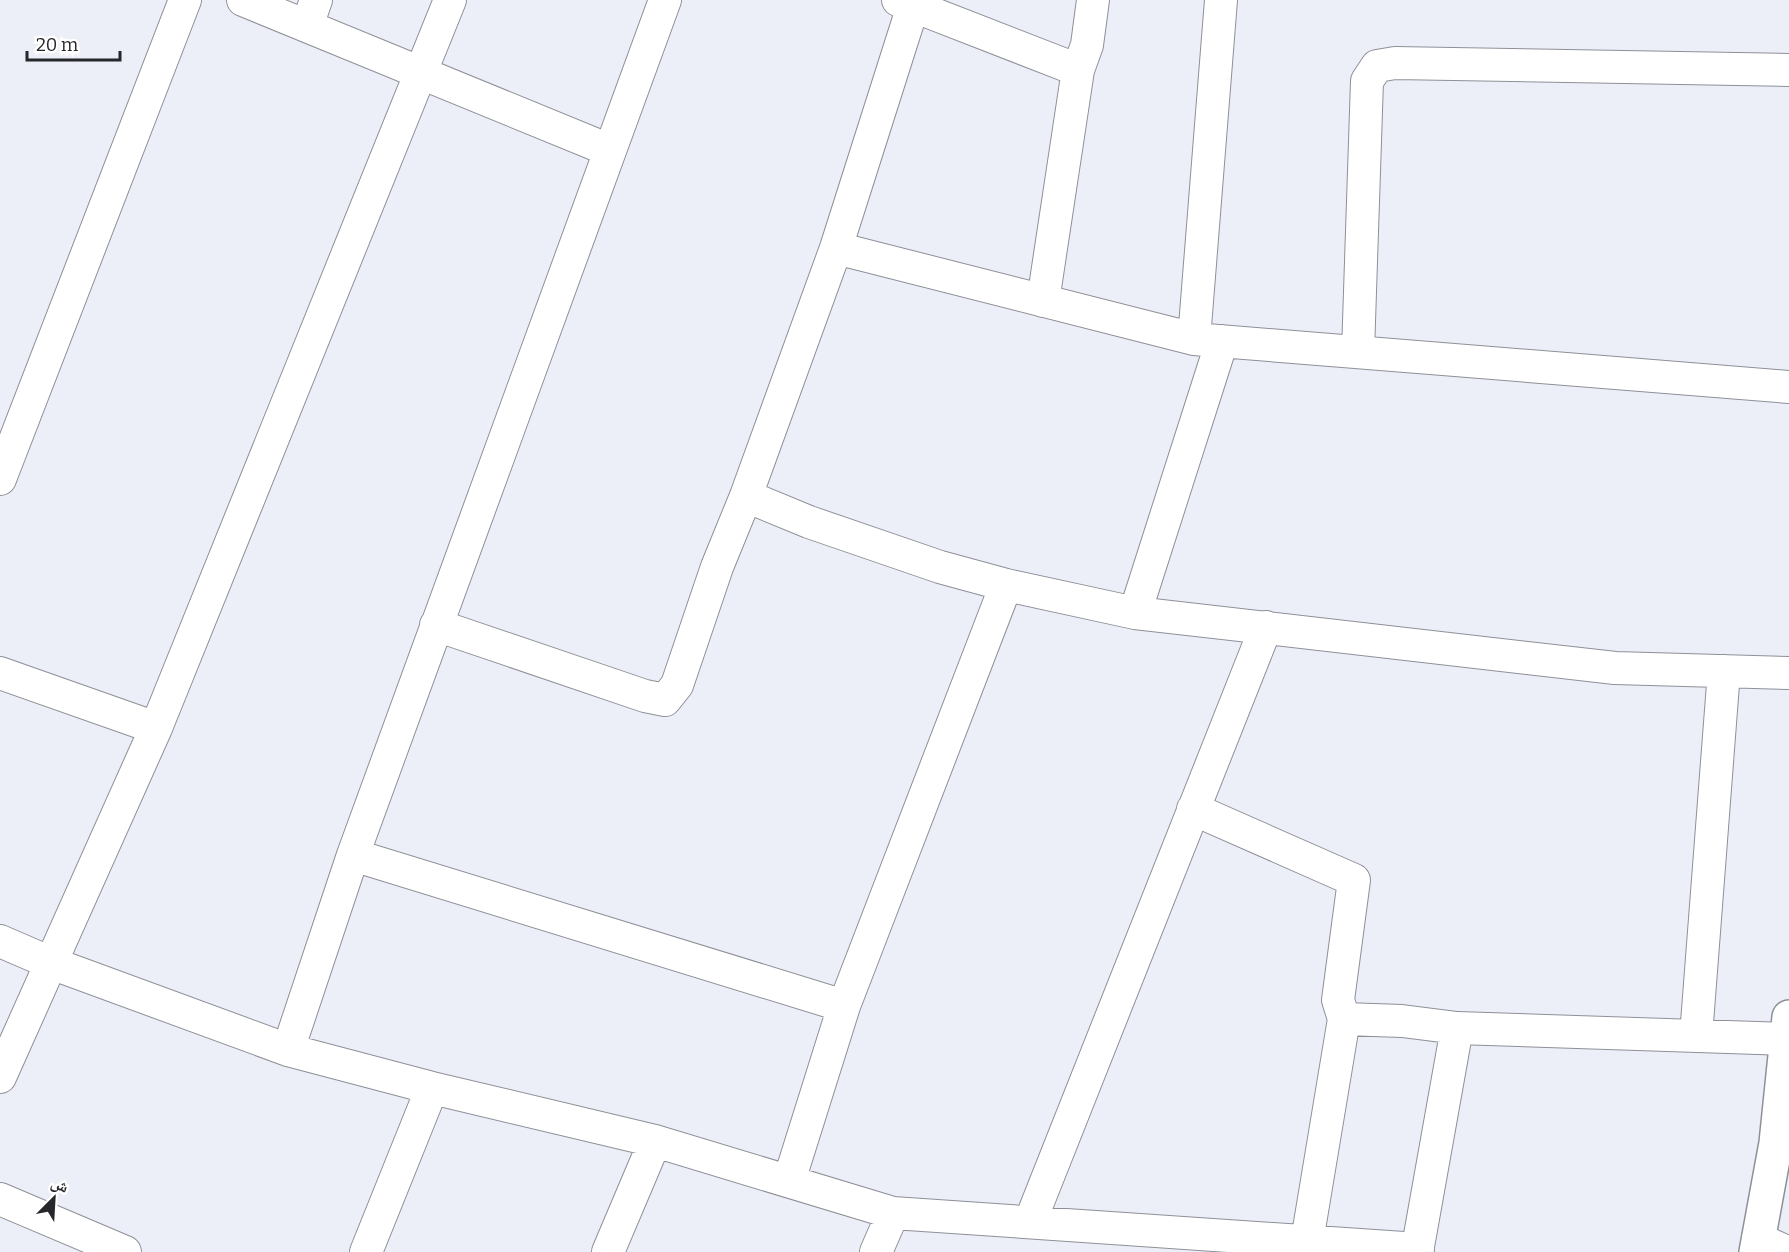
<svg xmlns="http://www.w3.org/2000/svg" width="1789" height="1252" font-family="Bitter,'Noto Naskh Arabic',serif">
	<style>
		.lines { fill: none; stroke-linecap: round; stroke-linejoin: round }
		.minor-casing { stroke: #8e9098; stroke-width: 34 }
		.tertiary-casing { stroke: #8e9098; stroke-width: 36 }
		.minor { stroke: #fff; stroke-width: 32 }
		.tertiary { stroke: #fff; stroke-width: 33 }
	</style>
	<rect width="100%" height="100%" fill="#edeff8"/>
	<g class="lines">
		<g class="minor-casing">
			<path id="minor" d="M 243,0 L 609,150
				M 898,0 L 1078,70 L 1087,45 L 1093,0
				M 307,26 L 316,0
				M 836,248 L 1194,339 L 1789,387
				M 1043,301 L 1078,70
				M 1194,339 L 1221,0
				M 1358,352 L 1367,81 L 1377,66 L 1395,63 L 1789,70
				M 0,479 L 185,0
				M 746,496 L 809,522 L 940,567 L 1006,585 L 1135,613 L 1615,668 L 1789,673
				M 1135,613 L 1222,341
				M 436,625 L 645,696 L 665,700 L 677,685 L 717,567 L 746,496 L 836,248 L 913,6
				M 0,673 L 156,728
				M 1193,809 L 1354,880 L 1338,1000 L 1344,1019 L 1402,1021 L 1457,1028 L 1786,1039
				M 353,855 L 844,1006
				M 0,941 L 51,963 L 288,1050 L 432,1088 L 655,1141 L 893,1213 L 1418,1249
				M 1696,1036 L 1724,671
				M 288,1050 L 353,855 L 665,0
				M 0,1077 L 156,728 L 450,0
				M 789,1181 L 844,1006 L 1006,585
				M 0,1199 L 125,1252
				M 1030,1222 L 1266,627
				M 1758,1239 L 1787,1252
				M 1307,1241 L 1344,1019
				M 366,1252 L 432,1088
				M 608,1252 L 655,1141
				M 876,1252 L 893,1213
				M 1417,1252 L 1457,1028"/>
		</g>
		<g class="tertiary-casing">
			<path id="tertiary" d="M 1756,1252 L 1776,1143 L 1789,1017"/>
		</g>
		<use href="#minor" class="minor"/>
		<use href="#tertiary" class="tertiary"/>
	</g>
	<g transform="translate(54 1198) rotate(24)" stroke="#ffffff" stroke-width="4.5" paint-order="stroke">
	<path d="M0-4.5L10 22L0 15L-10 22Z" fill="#26272a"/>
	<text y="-9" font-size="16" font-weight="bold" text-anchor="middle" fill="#26272a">ش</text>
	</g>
	<path d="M27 51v9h93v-9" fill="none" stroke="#26272a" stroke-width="3"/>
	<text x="36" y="51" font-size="18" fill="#26272a" stroke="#ffffff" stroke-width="4.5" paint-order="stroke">20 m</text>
</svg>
